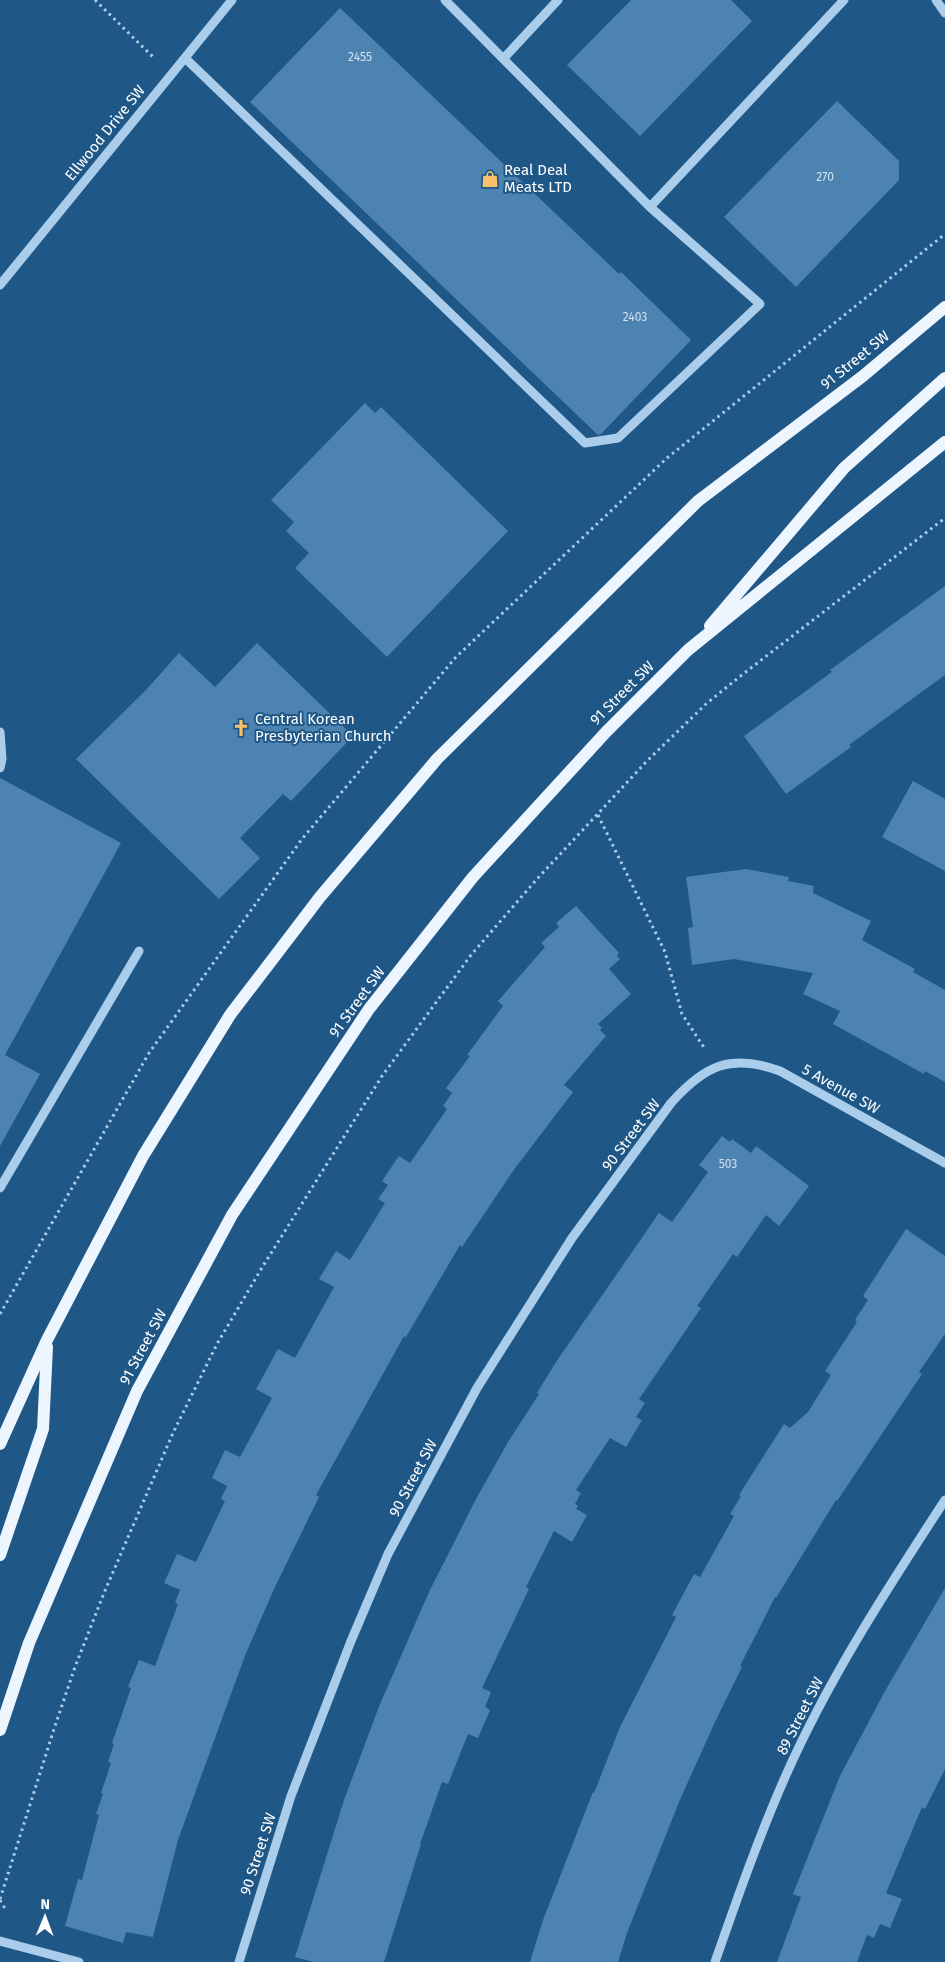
<svg xmlns="http://www.w3.org/2000/svg" width="945" height="1962" font-family="'Fira Sans',sans-serif">
	<style>
		.building { fill: #4c83b1 }
		.lines { fill: none; stroke-linecap: round; stroke-linejoin: round }
		.path { stroke: #a9cdea; stroke-width: 3; stroke-dasharray: 2.5 4; stroke-linecap: butt }
		.minor { stroke: #a9cdea; stroke-width: 9 }
		.major { stroke: #edf5fe; stroke-width: 12 }
		.labels { text-anchor: middle; stroke-width: 4; stroke-linejoin: round; paint-order: stroke }
		.number-label { font-size: 12px; fill: #d2e0ec }
		.street-label { font-size: 15px; fill: #fff; stroke: #1f5787 }
		.poi-label { font-size: 15px; fill: #fff; stroke: #1f5787; text-anchor: start }
	</style>
	<rect width="100%" height="100%" fill="#1f5787"/>
	<path class="building" d="M 631,0 L 731,0 L 752,21 L 640,136 L 567,65 Z
		M 340,8 L 619,274 L 621,272 L 691,340 L 601,434 L 598,435 L 250,102 Z
		M 837,101 L 899,161 L 899,180 L 796,287 L 724,217 Z
		M 365,403 L 375,413 L 381,407 L 508,531 L 387,657 L 295,568 L 309,553 L 286,531 L 294,522 L 271,500 Z
		M 945,586 L 945,675 L 849,745 L 851,747 L 786,794 L 744,736 L 832,672 L 830,670 Z
		M 257,643 L 353,736 L 291,801 L 283,794 L 240,838 L 260,858 L 219,899 L 76,759 L 146,690 L 179,653 L 215,687 Z
		M 0,778 L 121,843 L 5,1055 L 40,1074 L 0,1146 Z
		M 913,781 L 945,799 L 945,871 L 882,837 Z
		M 746,869 L 789,877 L 788,881 L 814,886 L 813,893 L 871,921 L 862,940 L 915,969 L 913,972 L 945,990 L 945,1082 L 925,1071 L 924,1074 L 833,1024 L 840,1011 L 803,994 L 813,973 L 734,959 L 692,965 L 688,928 L 693,927 L 686,877 Z
		M 576,906 L 619,953 L 617,956 L 620,959 L 609,969 L 631,994 L 598,1024 L 602,1028 L 600,1030 L 606,1036 L 564,1085 L 573,1092 L 513,1171 L 462,1247 L 460,1245 L 406,1337 L 404,1336 L 316,1495 L 319,1497 L 274,1589 L 246,1653 L 231,1694 L 178,1840 L 153,1937 L 126,1932 L 123,1943 L 65,1926 L 78,1879 L 82,1880 L 99,1815 L 96,1814 L 103,1794 L 101,1793 L 111,1763 L 108,1762 L 114,1744 L 112,1743 L 131,1688 L 128,1687 L 139,1660 L 155,1666 L 178,1604 L 175,1603 L 180,1590 L 164,1583 L 177,1554 L 196,1562 L 225,1501 L 221,1499 L 227,1486 L 212,1478 L 225,1450 L 240,1457 L 272,1398 L 256,1389 L 278,1349 L 295,1358 L 334,1287 L 319,1279 L 336,1251 L 350,1260 L 385,1203 L 378,1199 L 388,1185 L 382,1181 L 399,1156 L 410,1163 L 447,1109 L 443,1106 L 452,1093 L 446,1088 L 470,1056 L 467,1055 L 503,1006 L 498,1001 L 545,947 L 541,943 L 559,927 L 556,923 Z
		M 722,1136 L 730,1142 L 732,1139 L 751,1153 L 756,1146 L 809,1186 L 779,1226 L 766,1215 L 737,1257 L 733,1254 L 697,1306 L 701,1308 L 639,1399 L 645,1403 L 636,1417 L 642,1420 L 626,1447 L 610,1438 L 576,1490 L 581,1493 L 575,1504 L 578,1506 L 576,1509 L 587,1515 L 572,1542 L 554,1531 L 526,1587 L 529,1589 L 482,1688 L 491,1692 L 485,1707 L 490,1710 L 478,1738 L 468,1734 L 448,1784 L 442,1782 L 420,1844 L 421,1844 L 384,1962 L 314,1962 L 295,1957 L 344,1800 L 380,1704 L 429,1592 L 476,1499 L 508,1442 L 539,1394 L 537,1393 L 556,1362 L 659,1213 L 672,1222 L 708,1172 L 699,1165 Z
		M 906,1229 L 945,1256 L 945,1334 L 919,1372 L 922,1374 L 837,1501 L 836,1500 L 776,1598 L 775,1597 L 740,1666 L 742,1667 L 715,1722 L 679,1802 L 627,1933 L 618,1962 L 530,1962 L 543,1920 L 593,1792 L 594,1793 L 620,1727 L 676,1617 L 672,1615 L 694,1574 L 700,1577 L 734,1516 L 730,1514 L 741,1496 L 739,1495 L 784,1424 L 790,1428 L 808,1412 L 831,1375 L 825,1371 L 857,1322 L 855,1320 L 868,1300 L 863,1296 Z
		M 945,1588 L 945,1769 L 925,1809 L 922,1807 L 886,1893 L 902,1899 L 890,1928 L 880,1924 L 874,1938 L 867,1935 L 857,1962 L 777,1962 L 801,1897 L 793,1894 L 840,1776 L 885,1691 Z"/>
	<g class="lines">
		<path class="path" d="M 95,0 L 155,59
			M 598,815 L 665,952 L 682,1014 L 705,1049
			M 0,1314 L 149,1053 L 302,839 L 456,657 L 667,458 L 945,234
			M 0,1899 L 55,1726 L 75,1667 L 104,1593 L 173,1433 L 217,1344 L 263,1266 L 382,1076 L 471,955 L 537,879 L 647,761 L 706,704 L 738,678 L 945,518
			M 0,1900 L 4,1907 L 0,1910"/>
		<path class="minor" d="M 936,0 L 945,13
			M 185,58 L 585,443 L 618,438 L 760,304 L 650,207 L 445,0
			M 504,58 L 558,0
			M 650,207 L 844,0
			M 0,285 L 232,0
			M 0,732 L 2,759 L 0,768
			M 0,1188 L 139,951
			M 0,1941 L 79,1962
			M 239,1962 L 291,1796 L 351,1641 L 388,1554 L 477,1388 L 572,1238 L 671,1103 C 705,1065 731,1053 780,1071 L 945,1163
			M 715,1962 C 737,1899 759,1836 786,1775 C 829,1678 887,1589 945,1500"/>
		<path class="major" d="M 710,626 L 844,468 L 945,378
			M 0,1444 L 47,1340 L 143,1156 L 230,1015 L 320,897 L 437,759 L 698,501 L 863,376 L 945,307
			M 0,1555 L 43,1429 L 47,1347
			M 0,1730 L 29,1643 L 137,1391 L 232,1215 L 369,1009 L 473,877 L 606,732 L 688,650 L 945,442"/>
	</g>
	<defs>
		<g id="shop-bare" transform="scale(1.35)"><path d="M-5-2.5h2.3a2.7 3.5 0 0 1 5.4 0H5L5.5 6h-11ZM-1.5-2.5h3a1.5 2.3 0 0 0-3 0Z" fill="#f8c168" stroke="#1f5787" stroke-width="2.5" paint-order="stroke"/></g>
		<g id="church-bare" transform="scale(1.35)"><path d="M-1.2-6h2.4v3.5h3.3v2.4h-3.3V6h-2.4V-.1h-3.3v-2.4h3.3Z" fill="#f8c168" stroke="#1f5787" stroke-width="2.5" paint-order="stroke"/></g>
	</defs>
	<g fill-rule="evenodd">
		<use href="#shop-bare" x="490" y="179"/>
		<use href="#church-bare" x="241" y="728"/>
	</g>
	<g class="labels">
		<g class="number-label">
			<text x="360" y="61">2455</text>
			<text x="825" y="181">270</text>
			<text x="635" y="321">2403</text>
			<text x="728" y="1168">503</text>
		</g>
		<g class="street-label">
			<text transform="translate(105 133) rotate(-51)" y="5">Ellwood Drive SW</text>
			<text transform="translate(855 360) rotate(-39)" y="5">91 Street SW</text>
			<text transform="translate(622 693) rotate(-45)" y="5">91 Street SW</text>
			<text transform="translate(357 1002) rotate(-54)" y="5">91 Street SW</text>
			<text transform="translate(841 1089) rotate(29)" y="5">5 Avenue SW</text>
			<text transform="translate(631 1135) rotate(-53)" y="5">90 Street SW</text>
			<text transform="translate(143 1347) rotate(-62)" y="5">91 Street SW</text>
			<text transform="translate(413 1478) rotate(-62)" y="5">90 Street SW</text>
			<text transform="translate(800 1716) rotate(-63)" y="5">89 Street SW</text>
			<text transform="translate(258 1854) rotate(-72)" y="5">90 Street SW</text>
		</g>
		<g class="poi-label">
			<text x="504" y="175">Real Deal<tspan x="504" dy="17">Meats LTD</tspan></text>
			<text x="255" y="724">Central Korean<tspan x="255" dy="17">Presbyterian Church</tspan></text>
		</g>
	</g>
	<g transform="translate(45 1917) rotate(1)" stroke="#1f5787" stroke-width="4" paint-order="stroke">
	<path d="M0-4L9 19L0 12L-9 19Z" fill="#ffffff"/>
	<text y="-8" font-size="14" font-weight="bold" text-anchor="middle" fill="#ffffff">N</text>
	</g>
</svg>
